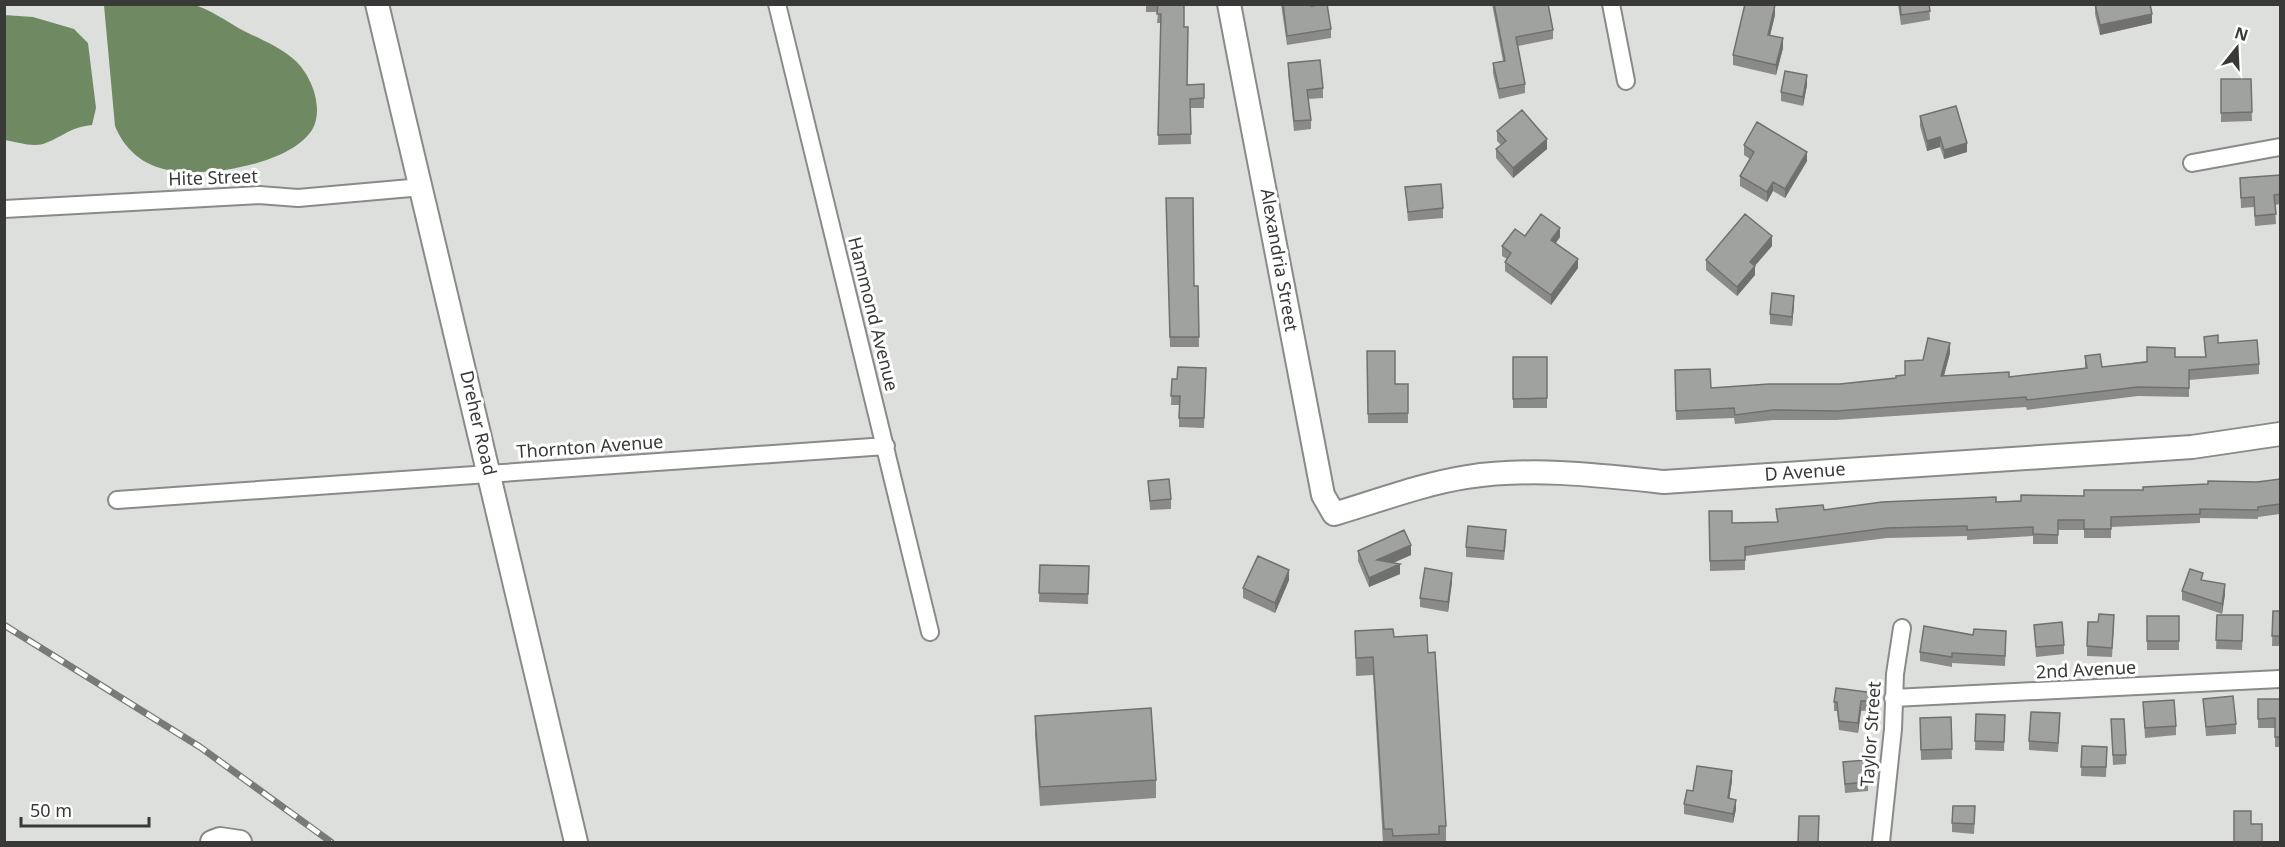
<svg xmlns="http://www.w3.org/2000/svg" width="2285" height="847" font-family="'Noto Sans',sans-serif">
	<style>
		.water { fill: #6f8a62 }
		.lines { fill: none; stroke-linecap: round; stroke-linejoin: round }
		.street-casing { stroke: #898b88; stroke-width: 20 }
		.secondary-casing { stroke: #898b88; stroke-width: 26 }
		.street { stroke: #fff; stroke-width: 16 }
		.secondary { stroke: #fff; stroke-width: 22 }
		.rail-casing { stroke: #787a77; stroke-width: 7 }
		.rail { stroke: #fff; stroke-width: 4.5; stroke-dasharray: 14; stroke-linecap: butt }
		.wall { fill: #8a8b89 }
		.shaded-wall { fill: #70716f }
		.building { fill: #a0a29f; stroke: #70716f; stroke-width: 1.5 }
		.labels { text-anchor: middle; stroke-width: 6; stroke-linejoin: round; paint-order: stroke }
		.street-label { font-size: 18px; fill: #393a38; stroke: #fff }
	</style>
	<rect width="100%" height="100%" fill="#dddfdc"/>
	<path class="water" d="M 104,5 C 128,4 168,0 191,4 C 209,8 227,22 244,31 C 260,39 277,46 291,57 C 311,72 325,108 312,130 C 289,166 197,180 160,168 C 139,162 123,146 115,126 Z
		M 4,15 L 33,17 L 74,29 L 88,43 L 96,108 L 92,125 C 70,127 61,138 43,144 C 31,147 17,142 5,140 Z"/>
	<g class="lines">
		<g class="street-casing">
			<path id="street" d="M 777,4 L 930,632
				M 1611,4 L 1626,81
				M 2192,163 L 2280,147
				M 4,209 L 259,195 L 298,198 L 422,187
				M 117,500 L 886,446
				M 1893,698 L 2280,679
				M 1881,842 L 1893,729 L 1895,674 L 1902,628"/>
		</g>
		<g class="secondary-casing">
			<path id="secondary" d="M 377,4 L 576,842
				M 1229,4 L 1323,495 L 1334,514 C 1378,501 1422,484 1467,477 C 1532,467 1598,475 1664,482 L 2192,447 L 2280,434
				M 212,842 L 220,839 L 240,842"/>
		</g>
		<use href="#street" class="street"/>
		<use href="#secondary" class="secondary"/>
		<g class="rail-casing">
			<path id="rail" d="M 4,625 L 200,747 L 331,842"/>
		</g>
		<use href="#rail" class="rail"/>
	</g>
	<path class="wall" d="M 1146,4 L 1184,4 L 1184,27 L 1187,85 L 1204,84 L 1204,108 L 1190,108 L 1191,144 L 1158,145 L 1161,23 L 1157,23 L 1158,12 L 1146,12 Z
		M 1281,4 L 1310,4 L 1311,6 L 1331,29 L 1331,38 L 1287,45 Z
		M 1492,4 L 1548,4 L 1553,30 L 1553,39 L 1518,46 L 1525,84 L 1525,93 L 1499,99 L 1493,73 L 1493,63 L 1503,61 Z
		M 1898,4 L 1929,4 L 1930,20 L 1901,25 Z
		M 2095,4 L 2152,23 L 2100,35 L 2095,14 Z
		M 1775,15 L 1770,35 L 1783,48 L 1776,75 L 1733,65 L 1733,55 Z
		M 1288,63 L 1323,88 L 1323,98 L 1308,99 L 1311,120 L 1311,129 L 1294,131 L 1288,73 Z
		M 2221,79 L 2251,79 L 2252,121 L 2221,122 Z
		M 1807,85 L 1803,106 L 1781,101 L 1781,92 Z
		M 1920,116 L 1967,152 L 1944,159 L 1940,147 L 1927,151 L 1920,126 Z
		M 1497,131 L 1547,149 L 1513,178 L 1496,158 L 1496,149 L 1501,145 L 1497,141 Z
		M 1744,145 L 1807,161 L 1785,198 L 1773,191 L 1767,202 L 1740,186 L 1740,176 L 1750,159 L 1744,155 Z
		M 2280,175 L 2280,204 L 2275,205 L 2276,224 L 2255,226 L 2254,207 L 2241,208 L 2240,178 Z
		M 1405,187 L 1443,208 L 1443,218 L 1408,221 Z
		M 1166,198 L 1194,286 L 1198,286 L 1199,347 L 1170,347 Z
		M 1525,236 L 1560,237 L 1556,243 L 1578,268 L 1551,305 L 1505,271 L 1505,262 L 1507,259 L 1502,256 L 1502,246 Z
		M 1772,246 L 1755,266 L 1755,275 L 1737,296 L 1706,270 L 1706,260 Z
		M 1794,305 L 1792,326 L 1770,324 L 1770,314 Z
		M 2204,337 L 2259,364 L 2259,374 L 2189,380 L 2189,397 L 2138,396 L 2027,410 L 2026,407 L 1836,420 L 1773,420 L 1735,424 L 1734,418 L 1676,420 L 1675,370 L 1711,388 L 1840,384 L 1896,378 L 1905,375 L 1923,360 L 1950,353 L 1944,376 L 2009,377 L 2085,368 L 2085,356 L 2102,367 L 2175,357 L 2205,357 Z
		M 1367,351 L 1395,384 L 1408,384 L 1408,423 L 1368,423 Z
		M 1513,357 L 1547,357 L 1547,408 L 1513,408 Z
		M 1206,368 L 1204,428 L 1179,427 L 1179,405 L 1171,405 L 1172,379 L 1177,379 Z
		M 2280,479 L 2280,514 L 2258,517 L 2258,519 L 2200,518 L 2200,523 L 2111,527 L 2111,538 L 2084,538 L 2084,530 L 2058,530 L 2058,544 L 2033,544 L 2033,536 L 1967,540 L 1967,536 L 1887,538 L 1745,556 L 1745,570 L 1710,571 L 1709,511 L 1732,523 L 1777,522 L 1776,509 L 1824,510 L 1996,502 L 2084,496 L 2143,490 L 2257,482 Z
		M 1148,481 L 1171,499 L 1171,509 L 1150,510 Z
		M 1506,540 L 1504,560 L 1466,557 L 1466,547 Z
		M 1358,551 L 1411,555 L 1393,563 L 1400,574 L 1369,587 L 1358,561 Z
		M 1040,565 L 1089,566 L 1088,604 L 1039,602 Z
		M 1289,580 L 1275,613 L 1243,598 L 1243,588 Z
		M 2203,581 L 2225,594 L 2222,614 L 2182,600 L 2182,591 Z
		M 1452,582 L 1448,612 L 1420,607 L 1420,598 Z
		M 2273,611 L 2280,611 L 2280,646 L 2272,646 Z
		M 2217,615 L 2243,624 L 2242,650 L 2216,649 Z
		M 2147,616 L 2179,616 L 2179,650 L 2147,650 Z
		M 2114,624 L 2112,657 L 2087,656 L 2087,646 Z
		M 2034,625 L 2064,645 L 2064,654 L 2036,657 Z
		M 1355,631 L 1394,637 L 1428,653 L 1446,826 L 1446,843 L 1383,843 L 1373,675 L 1356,676 Z
		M 1973,635 L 2006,640 L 2005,666 L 1952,663 L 1952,667 L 1920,661 L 1920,652 Z
		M 1874,693 L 1874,710 L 1861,711 L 1858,733 L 1839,730 L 1837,711 L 1834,711 L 1834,702 Z
		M 2203,699 L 2236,724 L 2236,734 L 2206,736 Z
		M 2258,699 L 2280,699 L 2280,747 L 2275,747 L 2275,728 L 2258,728 Z
		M 2143,702 L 2176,726 L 2176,735 L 2145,738 Z
		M 1976,714 L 2005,715 L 2004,751 L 1975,750 Z
		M 1035,716 L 1156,780 L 1156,798 L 1040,806 L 1035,735 Z
		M 1951,717 L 1952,759 L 1921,760 L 1920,718 Z
		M 2111,719 L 2126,755 L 2126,764 L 2113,765 Z
		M 2060,723 L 2058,752 L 2029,750 L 2029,741 Z
		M 2082,746 L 2107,747 L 2106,777 L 2081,776 Z
		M 1843,762 L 1868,782 L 1868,791 L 1845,793 Z
		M 1732,781 L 1729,798 L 1736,809 L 1733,823 L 1684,814 L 1684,804 L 1693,791 Z
		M 1975,815 L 1974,834 L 1952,832 L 1952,823 Z"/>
	<path class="shaded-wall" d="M 1775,5 L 1775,15 L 1768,44 L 1768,35 Z
		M 2152,14 L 2152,23 L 2100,35 L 2100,25 Z
		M 1783,38 L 1783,48 L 1776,75 L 1776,65 Z
		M 1807,75 L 1807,85 L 1803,106 L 1803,97 Z
		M 1940,137 L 1940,147 L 1927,151 L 1927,141 Z
		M 1547,139 L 1547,149 L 1513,178 L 1513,168 Z
		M 1967,143 L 1967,152 L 1944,159 L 1944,150 Z
		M 1807,152 L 1807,161 L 1785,198 L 1785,189 Z
		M 1773,182 L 1773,191 L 1767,202 L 1767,192 Z
		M 1560,228 L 1560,237 L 1551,249 L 1551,240 Z
		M 1772,236 L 1772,246 L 1750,271 L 1750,262 Z
		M 1578,259 L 1578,268 L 1551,305 L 1551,295 Z
		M 1755,266 L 1755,275 L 1737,296 L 1737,287 Z
		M 1794,296 L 1794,305 L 1792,326 L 1792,317 Z
		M 1950,343 L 1950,353 L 1941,386 L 1941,376 Z
		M 1411,545 L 1411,555 L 1377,570 L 1377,560 Z
		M 1400,564 L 1400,574 L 1369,587 L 1369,578 Z
		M 1289,570 L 1289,580 L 1275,613 L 1275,603 Z
		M 1452,573 L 1452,582 L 1448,612 L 1448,602 Z
		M 2225,584 L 2225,594 L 2222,614 L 2222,604 Z
		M 1861,701 L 1861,711 L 1858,733 L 1858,723 Z
		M 1732,771 L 1732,781 L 1728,808 L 1728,798 Z
		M 1736,800 L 1736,809 L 1733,823 L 1733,814 Z"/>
	<path class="building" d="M 1158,4 L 1184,4 L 1184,27 L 1188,27 L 1187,85 L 1204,84 L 1204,98 L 1190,99 L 1191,134 L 1158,135 L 1161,14 L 1157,14 Z
		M 1283,4 L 1310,4 L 1311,6 L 1327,4 L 1331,29 L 1287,36 Z
		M 1494,4 L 1548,4 L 1553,30 L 1516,37 L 1525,84 L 1499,89 L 1493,63 L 1505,61 Z
		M 1745,4 L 1775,5 L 1768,35 L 1783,38 L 1776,65 L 1733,55 Z
		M 1900,4 L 1929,4 L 1930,11 L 1901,15 Z
		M 2095,4 L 2150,4 L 2152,14 L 2100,25 Z
		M 1320,60 L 1323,88 L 1307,90 L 1311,120 L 1294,121 L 1288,63 Z
		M 1785,71 L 1807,75 L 1803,97 L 1781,92 Z
		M 2221,79 L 2251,79 L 2252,112 L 2221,113 Z
		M 1956,106 L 1967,143 L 1944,150 L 1940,137 L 1927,141 L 1920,116 Z
		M 1522,110 L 1547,139 L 1513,168 L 1496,149 L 1506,141 L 1497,131 Z
		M 1757,122 L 1807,152 L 1785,189 L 1773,182 L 1767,192 L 1740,176 L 1754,152 L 1744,145 Z
		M 2280,175 L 2280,194 L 2274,195 L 2276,214 L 2255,216 L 2254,197 L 2241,198 L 2240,178 Z
		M 1441,184 L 1443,208 L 1408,212 L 1405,187 Z
		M 1166,198 L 1193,198 L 1194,286 L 1198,286 L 1199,337 L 1170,337 Z
		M 1541,214 L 1560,228 L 1551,240 L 1578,259 L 1551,295 L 1505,262 L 1511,253 L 1502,246 L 1515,229 L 1525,236 Z
		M 1745,214 L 1772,236 L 1750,262 L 1755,266 L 1737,287 L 1706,260 Z
		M 1772,293 L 1794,296 L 1792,317 L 1770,314 Z
		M 2218,335 L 2218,343 L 2257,340 L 2259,364 L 2189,370 L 2189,388 L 2138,387 L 2027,400 L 2026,397 L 1836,411 L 1773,410 L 1735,415 L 1734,408 L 1676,411 L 1675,370 L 1710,369 L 1711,388 L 1769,384 L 1840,384 L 1896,378 L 1896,376 L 1905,375 L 1905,361 L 1923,360 L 1928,338 L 1950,343 L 1941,376 L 2009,372 L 2009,377 L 2087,368 L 2085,356 L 2100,354 L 2102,367 L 2147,362 L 2147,347 L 2175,348 L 2175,357 L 2206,357 L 2204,337 Z
		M 1367,351 L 1395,351 L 1395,384 L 1408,384 L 1408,413 L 1368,414 Z
		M 1513,357 L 1547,357 L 1547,398 L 1513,399 Z
		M 1178,367 L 1206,368 L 1204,418 L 1179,418 L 1180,396 L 1171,396 L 1172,379 L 1177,379 Z
		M 1169,479 L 1171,499 L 1150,501 L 1148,481 Z
		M 2280,479 L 2280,504 L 2258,507 L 2258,510 L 2200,509 L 2200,514 L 2111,517 L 2111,529 L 2084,529 L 2084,520 L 2058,520 L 2058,535 L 2033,534 L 2033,527 L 1967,530 L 1967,526 L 1887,528 L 1745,547 L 1745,560 L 1710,561 L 1709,511 L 1732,511 L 1732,523 L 1778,522 L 1776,509 L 1823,505 L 1824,510 L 1882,502 L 1996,497 L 1996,502 L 2021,501 L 2021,495 L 2084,496 L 2084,490 L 2143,490 L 2143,487 L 2208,484 L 2208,481 L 2257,482 Z
		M 1468,526 L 1506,530 L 1504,551 L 1466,547 Z
		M 1404,530 L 1411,545 L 1377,560 L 1400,564 L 1369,578 L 1358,551 Z
		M 1258,556 L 1289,570 L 1275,603 L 1243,588 Z
		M 1040,565 L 1089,566 L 1088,594 L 1039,593 Z
		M 1425,568 L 1452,573 L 1448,602 L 1420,598 Z
		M 2190,569 L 2203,573 L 2201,580 L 2225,584 L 2222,604 L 2182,591 Z
		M 2273,611 L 2280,611 L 2280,636 L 2272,636 Z
		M 2099,614 L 2114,615 L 2112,648 L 2087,646 L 2088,622 L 2098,622 Z
		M 2217,615 L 2243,615 L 2242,641 L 2216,640 Z
		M 2147,616 L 2179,616 L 2179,641 L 2147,641 Z
		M 2062,622 L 2064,645 L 2036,647 L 2034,625 Z
		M 1924,626 L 1973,635 L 1974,629 L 2006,631 L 2005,656 L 1952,653 L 1952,657 L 1920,652 Z
		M 1393,629 L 1394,637 L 1427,635 L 1428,653 L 1435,652 L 1446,826 L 1439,826 L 1439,834 L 1393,836 L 1392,829 L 1384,829 L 1373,657 L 1356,658 L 1355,631 Z
		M 1836,688 L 1874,693 L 1874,701 L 1861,701 L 1858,723 L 1839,721 L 1837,702 L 1834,702 Z
		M 2233,696 L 2236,724 L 2206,727 L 2203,699 Z
		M 2258,699 L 2280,699 L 2280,737 L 2275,737 L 2275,718 L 2258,719 Z
		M 2174,700 L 2176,726 L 2145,728 L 2143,702 Z
		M 1151,708 L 1156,780 L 1040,787 L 1035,716 Z
		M 2031,712 L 2060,713 L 2058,743 L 2029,741 Z
		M 1976,714 L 2005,715 L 2004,742 L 1975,741 Z
		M 1951,717 L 1952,749 L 1921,750 L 1920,718 Z
		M 2111,719 L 2124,719 L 2126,755 L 2113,755 Z
		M 2082,746 L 2107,747 L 2106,767 L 2081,767 Z
		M 1866,760 L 1868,782 L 1845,784 L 1843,762 Z
		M 1697,766 L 1732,771 L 1728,798 L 1736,800 L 1733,814 L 1684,804 L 1687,790 L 1693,791 Z
		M 1953,806 L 1975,806 L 1974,824 L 1952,823 Z
		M 2234,811 L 2251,811 L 2251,824 L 2262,824 L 2262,843 L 2234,843 Z
		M 1799,816 L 1819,816 L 1818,843 L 1798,843 Z"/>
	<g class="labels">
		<g class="street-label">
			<text transform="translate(213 178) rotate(-2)" y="6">Hite Street</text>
			<text transform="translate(1279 260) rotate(80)" y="6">Alexandria Street</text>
			<text transform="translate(873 314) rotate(76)" y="6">Hammond Avenue</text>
			<text transform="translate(478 423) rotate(77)" y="6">Dreher Road</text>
			<text transform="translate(590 447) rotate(-4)" y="6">Thornton Avenue</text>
			<text transform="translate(1805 472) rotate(-4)" y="6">D Avenue</text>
			<text transform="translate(2086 670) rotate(-3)" y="6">2nd Avenue</text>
			<text transform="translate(1871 734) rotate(-86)" y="6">Taylor Street</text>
		</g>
	</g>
	<rect width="2285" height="847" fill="none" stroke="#393a38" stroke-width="12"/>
	<g transform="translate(2237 48) rotate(18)" stroke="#ffffff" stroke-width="4.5" paint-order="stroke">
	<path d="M0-4.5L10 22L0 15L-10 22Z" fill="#393a38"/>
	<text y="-9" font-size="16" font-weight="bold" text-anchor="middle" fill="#393a38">N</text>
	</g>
	<path d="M21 817v9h128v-9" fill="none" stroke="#393a38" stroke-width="3"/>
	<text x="30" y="817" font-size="18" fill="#393a38" stroke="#ffffff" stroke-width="4.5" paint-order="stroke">50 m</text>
</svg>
